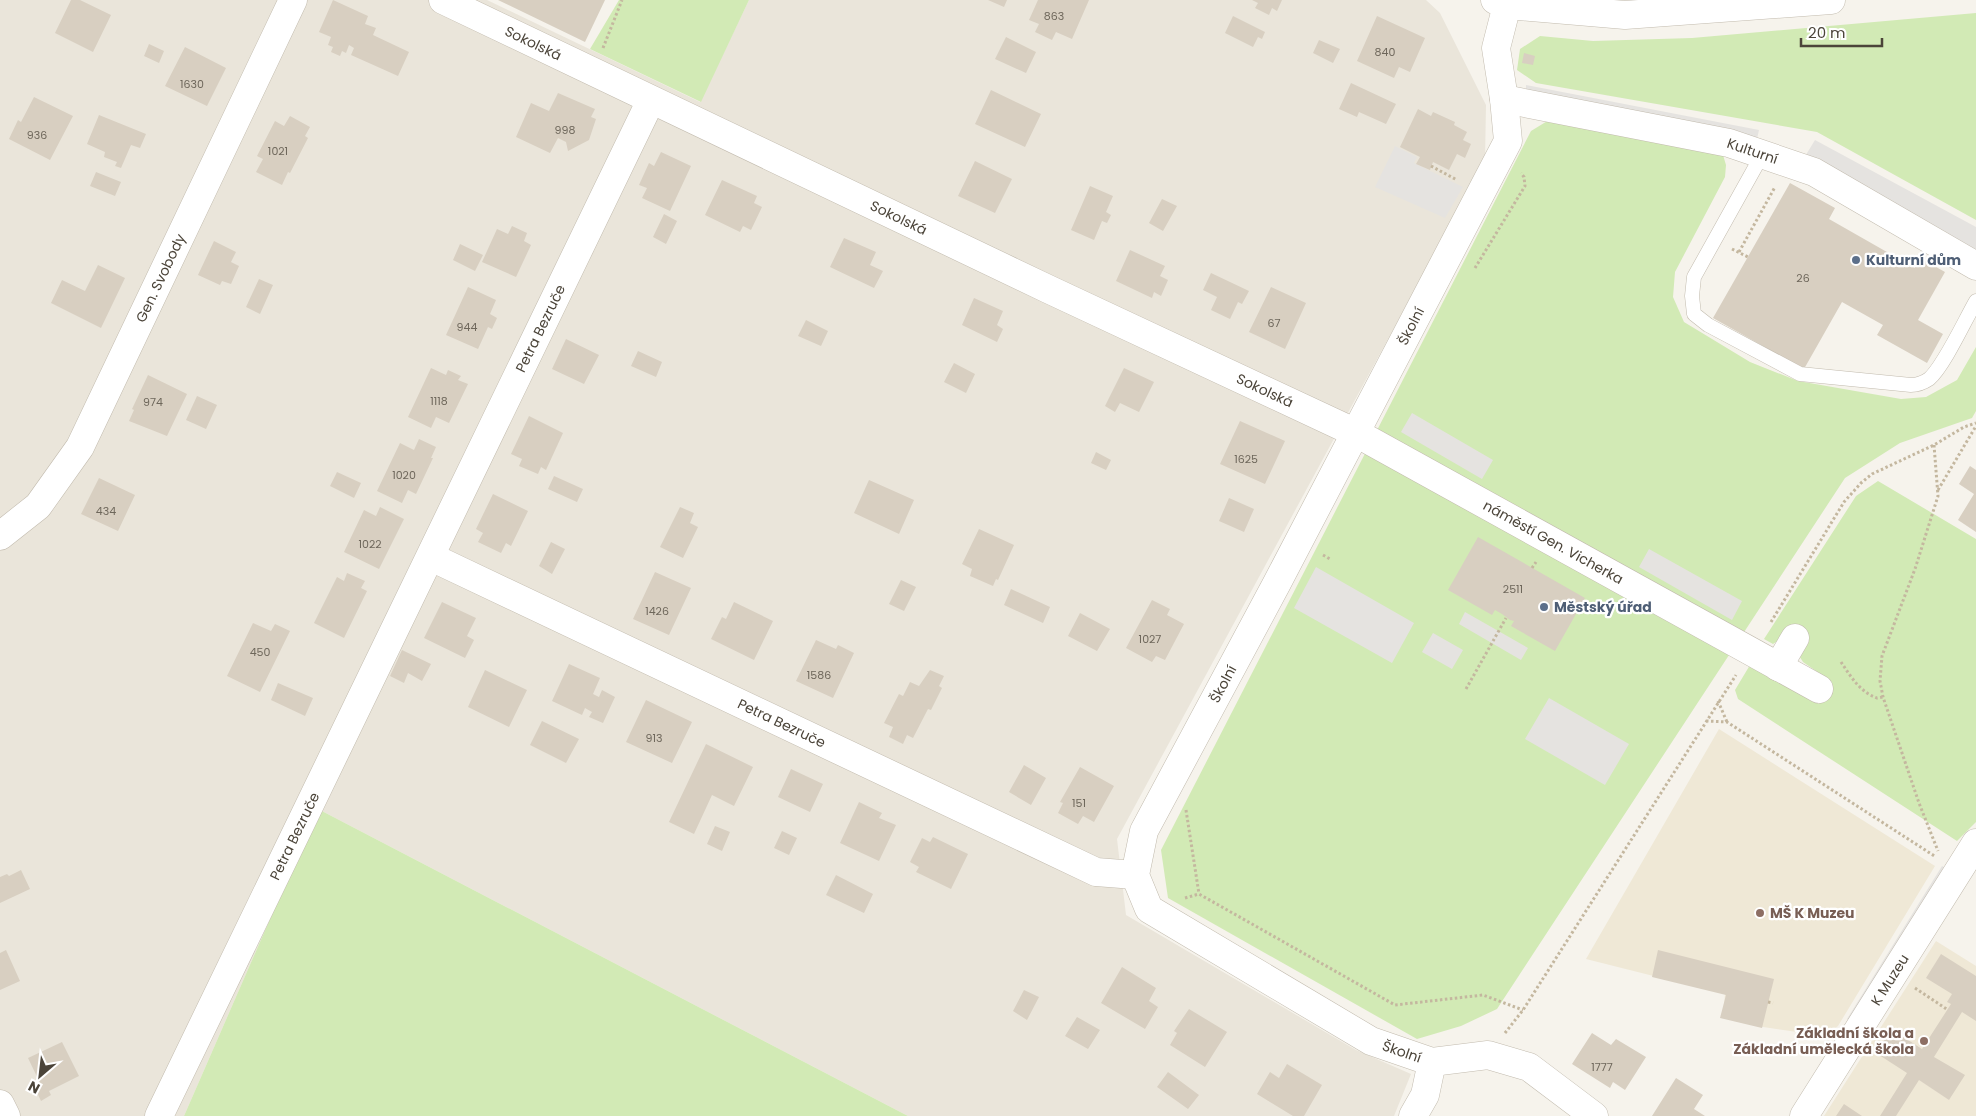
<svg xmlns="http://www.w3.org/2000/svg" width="1976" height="1116" font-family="Poppins,sans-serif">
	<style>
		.residential { fill: #eae5da }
		.education { fill: #efe8d6 }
		.green { fill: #d2eab5 }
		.parking { fill: #e5e3e0 }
		.building { fill: #d8cfc1 }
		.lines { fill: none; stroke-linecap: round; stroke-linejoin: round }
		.lane-casing { stroke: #c2bbae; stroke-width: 15 }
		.street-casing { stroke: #c2bbae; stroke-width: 29 }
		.path { stroke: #c4b79f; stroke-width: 3; stroke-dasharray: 2.5 2.5; stroke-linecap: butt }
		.lane { stroke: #fff; stroke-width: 14 }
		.street { stroke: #fff; stroke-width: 28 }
		.service-dot { fill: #5c6f8a; stroke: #fff; stroke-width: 2 }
		.education-dot { fill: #8d6e63; stroke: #fff; stroke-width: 2 }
		.labels { text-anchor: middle; stroke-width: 4.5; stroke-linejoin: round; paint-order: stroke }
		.number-label { font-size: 11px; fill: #6e675b }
		.street-label { font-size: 14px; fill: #4b4439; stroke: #fff }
		.service-label { font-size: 14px; font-weight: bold; fill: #4e5e75; stroke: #fff; text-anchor: start }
		.education-label { font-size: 14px; font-weight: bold; fill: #785e54; stroke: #fff; text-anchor: start }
	</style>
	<rect width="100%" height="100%" fill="#f6f3ec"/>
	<path class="residential" d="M 0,0 L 487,0 L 700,102 L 749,0 L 1426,0 L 1440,13 L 1486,105 L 1485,160 L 1117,839 L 1126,915 L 1356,1050 L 1411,1074 L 1394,1116 L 908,1116 L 318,809 L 184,1116 L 0,1116 Z"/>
	<path class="education" d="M 1719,729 L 1935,866 L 1838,1026 L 1825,1036 L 1763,1027 L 1723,1018 L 1725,994 L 1586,959 Z
		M 1936,941 L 1976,966 L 1976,1116 L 1824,1116 Z"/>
	<path class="green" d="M 619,0 L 749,0 L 701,102 L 590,49 Z
		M 1976,13 L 1976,220 L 1817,132 L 1536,83 L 1517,70 L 1520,49 L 1540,36 L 1593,41 L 1692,38 Z
		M 1549,120 L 1723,155 L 1726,165 L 1725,177 L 1675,272 L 1673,297 L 1684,322 L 1750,362 L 1798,381 L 1901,399 L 1926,397 L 1957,380 L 1976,347 L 1976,411 L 1972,418 L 1900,443 L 1845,478 L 1497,1009 L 1461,1026 L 1417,1039 L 1168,898 L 1161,850 L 1531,131 Z
		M 1878,481 L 1976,539 L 1976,822 L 1957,841 L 1738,699 L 1735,690 L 1750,665 L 1819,704 L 1832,682 L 1803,662 L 1798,654 L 1779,640 L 1773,644 L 1764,639 L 1856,496 Z
		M 318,809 L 908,1116 L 184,1116 Z"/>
	<path class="parking" d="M 1526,85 L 1759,130 L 1756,143 L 1526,95 Z
		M 1815,140 L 1976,227 L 1976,255 L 1804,158 Z
		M 1395,146 L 1417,157 L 1414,163 L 1463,187 L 1445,218 L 1375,187 Z
		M 1412,413 L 1493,460 L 1482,479 L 1401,432 Z
		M 1649,549 L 1742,601 L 1732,620 L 1639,567 Z
		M 1316,567 L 1414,623 L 1392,663 L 1294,608 Z
		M 1465,612 L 1528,648 L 1521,660 L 1459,624 Z
		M 1433,633 L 1463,650 L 1452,669 L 1422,652 Z
		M 1549,698 L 1629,744 L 1605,785 L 1525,739 Z
		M 1942,866 L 1953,872 L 1857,1025 L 1847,1019 Z"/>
	<path class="building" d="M 71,0 L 80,0 L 111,15 L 93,52 L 55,33 Z
		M 333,0 L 368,16 L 365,24 L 376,28 L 373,35 L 409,52 L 398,76 L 351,55 L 354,48 L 349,45 L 346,53 L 342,51 L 340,56 L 331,52 L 333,47 L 328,45 L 331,37 L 319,32 Z
		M 498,0 L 605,0 L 585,42 Z
		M 988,0 L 1007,0 L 1004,7 Z
		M 1038,0 L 1089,0 L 1072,39 L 1056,32 L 1052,40 L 1035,32 L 1039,24 L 1029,20 Z
		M 1252,0 L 1282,0 L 1277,11 L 1272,8 L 1269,15 L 1255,8 L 1258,3 Z
		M 1233,16 L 1265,32 L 1262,39 L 1258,37 L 1253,47 L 1225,33 Z
		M 1377,16 L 1425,38 L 1410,72 L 1399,67 L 1394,78 L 1357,61 Z
		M 1006,37 L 1036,52 L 1026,73 L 995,59 Z
		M 1319,40 L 1340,49 L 1333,63 L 1313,53 Z
		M 149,44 L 164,51 L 159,63 L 144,56 Z
		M 185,47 L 226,68 L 207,106 L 165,86 Z
		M 1524,53 L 1535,56 L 1533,65 L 1522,63 Z
		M 1351,83 L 1396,104 L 1386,124 L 1359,112 L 1357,117 L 1339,109 Z
		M 991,90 L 1041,114 L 1025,147 L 975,124 Z
		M 558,93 L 595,109 L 591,117 L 596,119 L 589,140 L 568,151 L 566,142 L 558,138 L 550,153 L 516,137 L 531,103 L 549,111 Z
		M 34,97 L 73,116 L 50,160 L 9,139 L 18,120 L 21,122 Z
		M 1418,109 L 1431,116 L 1433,112 L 1455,122 L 1454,125 L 1467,132 L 1463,140 L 1471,144 L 1465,158 L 1457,154 L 1449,170 L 1433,162 L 1430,170 L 1416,164 L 1420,157 L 1400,147 Z
		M 99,115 L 146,134 L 140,148 L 131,145 L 121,168 L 115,166 L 117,162 L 104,157 L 105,152 L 87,144 Z
		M 290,116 L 310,127 L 305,136 L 308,138 L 290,173 L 288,172 L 282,185 L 256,172 L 263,159 L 257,156 L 275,121 L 284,126 Z
		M 661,152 L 691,166 L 670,211 L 642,198 L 647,188 L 639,185 L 649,163 L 654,166 Z
		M 975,161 L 1012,179 L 995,213 L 958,196 Z
		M 96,172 L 121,182 L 115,196 L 90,186 Z
		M 722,180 L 757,196 L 754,203 L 762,207 L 751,230 L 743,226 L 740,232 L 705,215 Z
		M 1790,183 L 1835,208 L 1829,219 L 1915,268 L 1920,258 L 1945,272 L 1918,320 L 1943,334 L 1927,363 L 1877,335 L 1883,325 L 1842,302 L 1804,369 L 1713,318 Z
		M 1090,186 L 1113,196 L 1106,212 L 1111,215 L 1107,223 L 1102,221 L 1094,240 L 1071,230 Z
		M 1162,199 L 1177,206 L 1163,231 L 1149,223 Z
		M 664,214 L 677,221 L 666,244 L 653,237 Z
		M 512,226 L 527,233 L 524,241 L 531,245 L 516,277 L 482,262 L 497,229 L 508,234 Z
		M 844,238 L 876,252 L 870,265 L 883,271 L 874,288 L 830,267 Z
		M 214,241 L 236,252 L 231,262 L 239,266 L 231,284 L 222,281 L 220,285 L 198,275 Z
		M 460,244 L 483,255 L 475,271 L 453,260 Z
		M 1130,250 L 1165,266 L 1160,276 L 1168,280 L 1161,296 L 1154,292 L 1152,298 L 1116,281 Z
		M 98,265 L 125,278 L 101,328 L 51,303 L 62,280 L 85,291 Z
		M 1211,273 L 1249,291 L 1242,304 L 1238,302 L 1230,319 L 1211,310 L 1217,297 L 1203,290 Z
		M 259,279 L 273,285 L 260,314 L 246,307 Z
		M 468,287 L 496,300 L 490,314 L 497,318 L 492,329 L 488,327 L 478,349 L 446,335 Z
		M 1271,287 L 1306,303 L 1285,349 L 1249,332 Z
		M 974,298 L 1003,311 L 997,325 L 1003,329 L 997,342 L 962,325 Z
		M 806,320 L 828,331 L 821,346 L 798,336 Z
		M 566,339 L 599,355 L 584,384 L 552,369 Z
		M 638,351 L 662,362 L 656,377 L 631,366 Z
		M 954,363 L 975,374 L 966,393 L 944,382 Z
		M 431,368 L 446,375 L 448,370 L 461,376 L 458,380 L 468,384 L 449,423 L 436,417 L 431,428 L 408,417 Z
		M 1124,368 L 1154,382 L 1139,412 L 1120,403 L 1115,412 L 1105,406 Z
		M 148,375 L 187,394 L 167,436 L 129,421 L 134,410 L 132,409 Z
		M 197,396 L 217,405 L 206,429 L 186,420 Z
		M 529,416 L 563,433 L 546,470 L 541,467 L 538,474 L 519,466 L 522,459 L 511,454 Z
		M 1240,421 L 1285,441 L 1265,484 L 1220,464 Z
		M 419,439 L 436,447 L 431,458 L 433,458 L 416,494 L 408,490 L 402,503 L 377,491 L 400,443 L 414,450 Z
		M 1096,452 L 1111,460 L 1106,470 L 1091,463 Z
		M 1970,466 L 1976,470 L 1976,532 L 1958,520 L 1974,494 L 1959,484 Z
		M 337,472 L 361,483 L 354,498 L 330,486 Z
		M 554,476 L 583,489 L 577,502 L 548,489 Z
		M 99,478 L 135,495 L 118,531 L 81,514 Z
		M 869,480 L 914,500 L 899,534 L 854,513 Z
		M 493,494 L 528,511 L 511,546 L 506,543 L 501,553 L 478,542 L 483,533 L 476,529 Z
		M 1229,498 L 1254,509 L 1244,532 L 1219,521 Z
		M 380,507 L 404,519 L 379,569 L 344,552 L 364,510 L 376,516 Z
		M 680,507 L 694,513 L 690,523 L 698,527 L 683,558 L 660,547 Z
		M 979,529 L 1014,545 L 998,580 L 996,579 L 993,586 L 970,576 L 972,569 L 962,564 Z
		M 1478,537 L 1585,598 L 1555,651 L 1511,626 L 1514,621 L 1510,620 L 1502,614 L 1495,610 L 1492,615 L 1448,590 Z
		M 551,542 L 565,549 L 552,574 L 539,566 Z
		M 655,572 L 691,588 L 669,635 L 633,619 Z
		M 347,573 L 365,581 L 361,588 L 367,591 L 344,638 L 314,623 L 337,577 L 344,581 Z
		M 901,580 L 916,587 L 904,611 L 889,604 Z
		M 1011,589 L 1050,607 L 1043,623 L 1004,605 Z
		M 1152,600 L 1170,609 L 1167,615 L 1184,624 L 1165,660 L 1156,656 L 1152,662 L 1126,648 Z
		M 442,602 L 476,618 L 467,636 L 474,640 L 465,658 L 424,638 Z
		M 734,602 L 773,621 L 754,660 L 711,639 L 722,617 L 726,619 Z
		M 1080,613 L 1110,629 L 1097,651 L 1068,636 Z
		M 253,623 L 271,631 L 275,624 L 290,631 L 260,692 L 227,676 Z
		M 816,640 L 836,649 L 838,645 L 854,653 L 833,698 L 796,681 Z
		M 402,650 L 431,664 L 422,681 L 408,673 L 404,683 L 390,676 Z
		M 569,664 L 600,678 L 593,694 L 599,697 L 602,690 L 615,697 L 603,723 L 589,717 L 592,712 L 585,708 L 582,715 L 552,701 Z
		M 485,670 L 527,690 L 509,727 L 468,707 Z
		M 930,670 L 944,676 L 939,686 L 942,688 L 931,710 L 928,709 L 913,738 L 907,735 L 903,744 L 889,737 L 893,727 L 884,723 L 899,694 L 903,696 L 910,682 L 919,686 Z
		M 278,683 L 313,698 L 305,716 L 271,700 Z
		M 646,700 L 692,722 L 672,763 L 626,742 Z
		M 542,721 L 579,739 L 566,763 L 530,745 Z
		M 706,744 L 753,767 L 734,806 L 712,795 L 694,834 L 669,822 Z
		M 1024,765 L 1046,778 L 1031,805 L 1009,792 Z
		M 1080,767 L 1114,786 L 1094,822 L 1083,816 L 1078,824 L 1058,813 L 1063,803 L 1060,802 Z
		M 791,769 L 823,784 L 810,812 L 778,797 Z
		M 859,802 L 882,813 L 879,818 L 896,825 L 879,861 L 840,843 Z
		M 715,826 L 730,832 L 722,851 L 707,844 Z
		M 782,831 L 797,838 L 789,855 L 774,848 Z
		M 933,837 L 968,854 L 951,889 L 916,872 L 919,867 L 910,862 L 922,838 L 930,842 Z
		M 21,870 L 30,889 L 0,903 L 0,877 L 7,874 L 9,876 Z
		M 836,875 L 873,894 L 864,913 L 826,895 Z
		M 6,950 L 20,981 L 0,990 L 0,953 Z
		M 1658,950 L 1774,979 L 1762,1028 L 1720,1018 L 1726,995 L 1652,977 Z
		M 1941,954 L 1976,976 L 1976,1021 L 1962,1012 L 1934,1057 L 1965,1075 L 1949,1100 L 1919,1080 L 1896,1116 L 1880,1116 L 1907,1073 L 1876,1053 L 1891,1029 L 1922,1049 L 1951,1004 L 1947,1002 L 1952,994 L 1926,978 Z
		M 1122,967 L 1156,988 L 1149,1001 L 1158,1007 L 1145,1029 L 1101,1003 Z
		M 1024,990 L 1039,997 L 1027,1020 L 1013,1011 Z
		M 1189,1009 L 1227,1032 L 1205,1067 L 1170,1045 L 1177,1033 L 1174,1031 Z
		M 1077,1017 L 1100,1030 L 1088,1049 L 1065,1036 Z
		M 1592,1033 L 1611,1045 L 1616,1039 L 1646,1057 L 1625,1090 L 1613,1082 L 1610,1088 L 1572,1064 Z
		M 62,1042 L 79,1076 L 49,1091 L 51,1095 L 41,1101 L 34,1086 L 40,1083 L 28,1058 Z
		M 1287,1064 L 1322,1085 L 1304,1116 L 1293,1116 L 1257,1094 L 1270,1072 L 1279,1078 Z
		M 1168,1072 L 1199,1095 L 1188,1109 L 1157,1087 Z
		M 1676,1078 L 1703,1095 L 1694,1109 L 1705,1116 L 1652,1116 Z
		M 1844,1104 L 1862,1116 L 1836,1116 Z"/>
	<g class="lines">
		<g class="lane-casing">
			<path id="lane" d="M 1762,155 L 1694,277 L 1692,296 L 1694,314 L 1708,325 L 1800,374 L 1911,385 C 1918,385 1923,383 1929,379 C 1944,366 1965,320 1976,301"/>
		</g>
		<g class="street-casing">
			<g id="street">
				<path id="s1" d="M 443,0 L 1048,289 L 1356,433 L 1819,689"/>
				<path d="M 1495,0 L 1507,5 L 1625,15 L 1831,0"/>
				<path id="s2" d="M 1507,5 L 1496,48 L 1504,99 L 1508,141 L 1277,583 L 1144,831 L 1135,875 L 1149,909 L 1371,1041 L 1432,1062 L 1488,1055 L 1529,1067 L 1594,1116"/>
				<path id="s3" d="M 1504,99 L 1729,143 L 1814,172 L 1976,266"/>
				<path id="s4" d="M 0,536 L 38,506 L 80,447 L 293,0"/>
				<path id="s5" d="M 431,557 L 1096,872 L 1135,875"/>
				<path d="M 1778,667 L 1795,638"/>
				<path d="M 0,1104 L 6,1116"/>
				<path id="s6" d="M 159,1116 L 651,100"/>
				<path d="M 1413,1116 L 1425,1095 L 1432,1062"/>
				<path id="s7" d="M 1804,1116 L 1976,843"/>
			</g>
		</g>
		<path class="path" d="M 603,48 L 622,0
			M 1431,166 L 1457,180
			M 1732,249 L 1748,257
			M 1739,252 L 1775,187
			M 1475,268 L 1525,186 L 1524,177 L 1521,173
			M 1934,445 L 1938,496 L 1915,569 L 1882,656 L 1880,681 L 1883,697 L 1919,803 L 1938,851
			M 1938,490 L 1976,426
			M 1323,555 L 1330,559
			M 1532,568 L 1536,562
			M 1771,622 L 1844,502 L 1861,483 L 1872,474 L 1934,445 L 1964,427 L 1976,423
			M 1841,662 C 1851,677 1860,692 1877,698 L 1883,697
			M 1466,689 L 1506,618
			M 1718,701 L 1727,722
			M 1706,721 L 1727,722 L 1936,857
			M 1186,810 L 1199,894
			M 1185,898 L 1199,894 L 1395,1005 L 1483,995 L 1523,1010
			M 1915,988 L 1948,1010
			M 1768,1002 L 1773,1003
			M 1505,1033 L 1523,1010 L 1736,675"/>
		<use href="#lane" class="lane"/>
		<use href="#street" class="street"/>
	</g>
	<g class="service-dot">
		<circle cx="1856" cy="260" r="5"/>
		<circle cx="1544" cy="607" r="5"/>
	</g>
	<g class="education-dot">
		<circle cx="1760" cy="913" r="5"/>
		<circle cx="1924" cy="1041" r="5"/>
	</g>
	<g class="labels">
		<g class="number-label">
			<text x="1054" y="20">863</text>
			<text x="1385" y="56">840</text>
			<text x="192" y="88">1630</text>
			<text x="565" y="134">998</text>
			<text x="37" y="139">936</text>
			<text x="278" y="155">1021</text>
			<text x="1803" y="282">26</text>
			<text x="1274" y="327">67</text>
			<text x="467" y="331">944</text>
			<text x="439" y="405">1118</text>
			<text x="153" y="406">974</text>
			<text x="1246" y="463">1625</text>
			<text x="404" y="479">1020</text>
			<text x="106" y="515">434</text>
			<text x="370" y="548">1022</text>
			<text x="1513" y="593">2511</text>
			<text x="657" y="615">1426</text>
			<text x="1150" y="643">1027</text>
			<text x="260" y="656">450</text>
			<text x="819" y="679">1586</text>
			<text x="654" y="742">913</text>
			<text x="1079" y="807">151</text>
			<text x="1602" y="1071">1777</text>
		</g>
		<g class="street-label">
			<text dy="5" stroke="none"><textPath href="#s1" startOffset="100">Sokolská</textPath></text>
			<text dy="5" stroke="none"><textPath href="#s3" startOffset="254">Kulturní</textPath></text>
			<text dy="5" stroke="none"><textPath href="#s1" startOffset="505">Sokolská</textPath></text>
			<text dy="5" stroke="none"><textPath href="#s4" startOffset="308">Gen. Svobody</textPath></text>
			<text transform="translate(1411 326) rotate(-63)" y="5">Školní</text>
			<text dy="5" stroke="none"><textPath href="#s6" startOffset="875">Petra Bezruče</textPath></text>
			<text dy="5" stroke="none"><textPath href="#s1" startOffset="910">Sokolská</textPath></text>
			<text dy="5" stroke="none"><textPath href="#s1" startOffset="1236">náměstí Gen. Vicherka</textPath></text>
			<text transform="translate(1223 684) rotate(-62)" y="5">Školní</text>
			<text dy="5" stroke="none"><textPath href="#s5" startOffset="388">Petra Bezruče</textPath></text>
			<text dy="5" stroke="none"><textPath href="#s6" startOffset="311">Petra Bezruče</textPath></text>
			<text dy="5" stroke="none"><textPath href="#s7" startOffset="161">K Muzeu</textPath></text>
			<text dy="5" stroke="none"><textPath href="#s2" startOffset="1291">Školní</textPath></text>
		</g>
		<g class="service-label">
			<text x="1866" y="265">Kulturní dům</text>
			<text x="1554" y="612">Městský úřad</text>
		</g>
		<g class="education-label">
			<text x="1770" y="918">MŠ K Muzeu</text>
			<text x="1914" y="1038" text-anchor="end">Základní škola a<tspan x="1914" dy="16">Základní umělecká škola</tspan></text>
		</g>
	</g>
	<g transform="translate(40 1076) rotate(208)" stroke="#ffffff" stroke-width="4" paint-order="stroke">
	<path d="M0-4L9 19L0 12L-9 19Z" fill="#4b4439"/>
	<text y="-8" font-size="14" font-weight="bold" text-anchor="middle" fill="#4b4439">N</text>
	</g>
	<path d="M1801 38v8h81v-8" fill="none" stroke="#4b4439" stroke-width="2.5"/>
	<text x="1808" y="38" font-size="15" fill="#4b4439" stroke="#ffffff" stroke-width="4" paint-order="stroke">20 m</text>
</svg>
